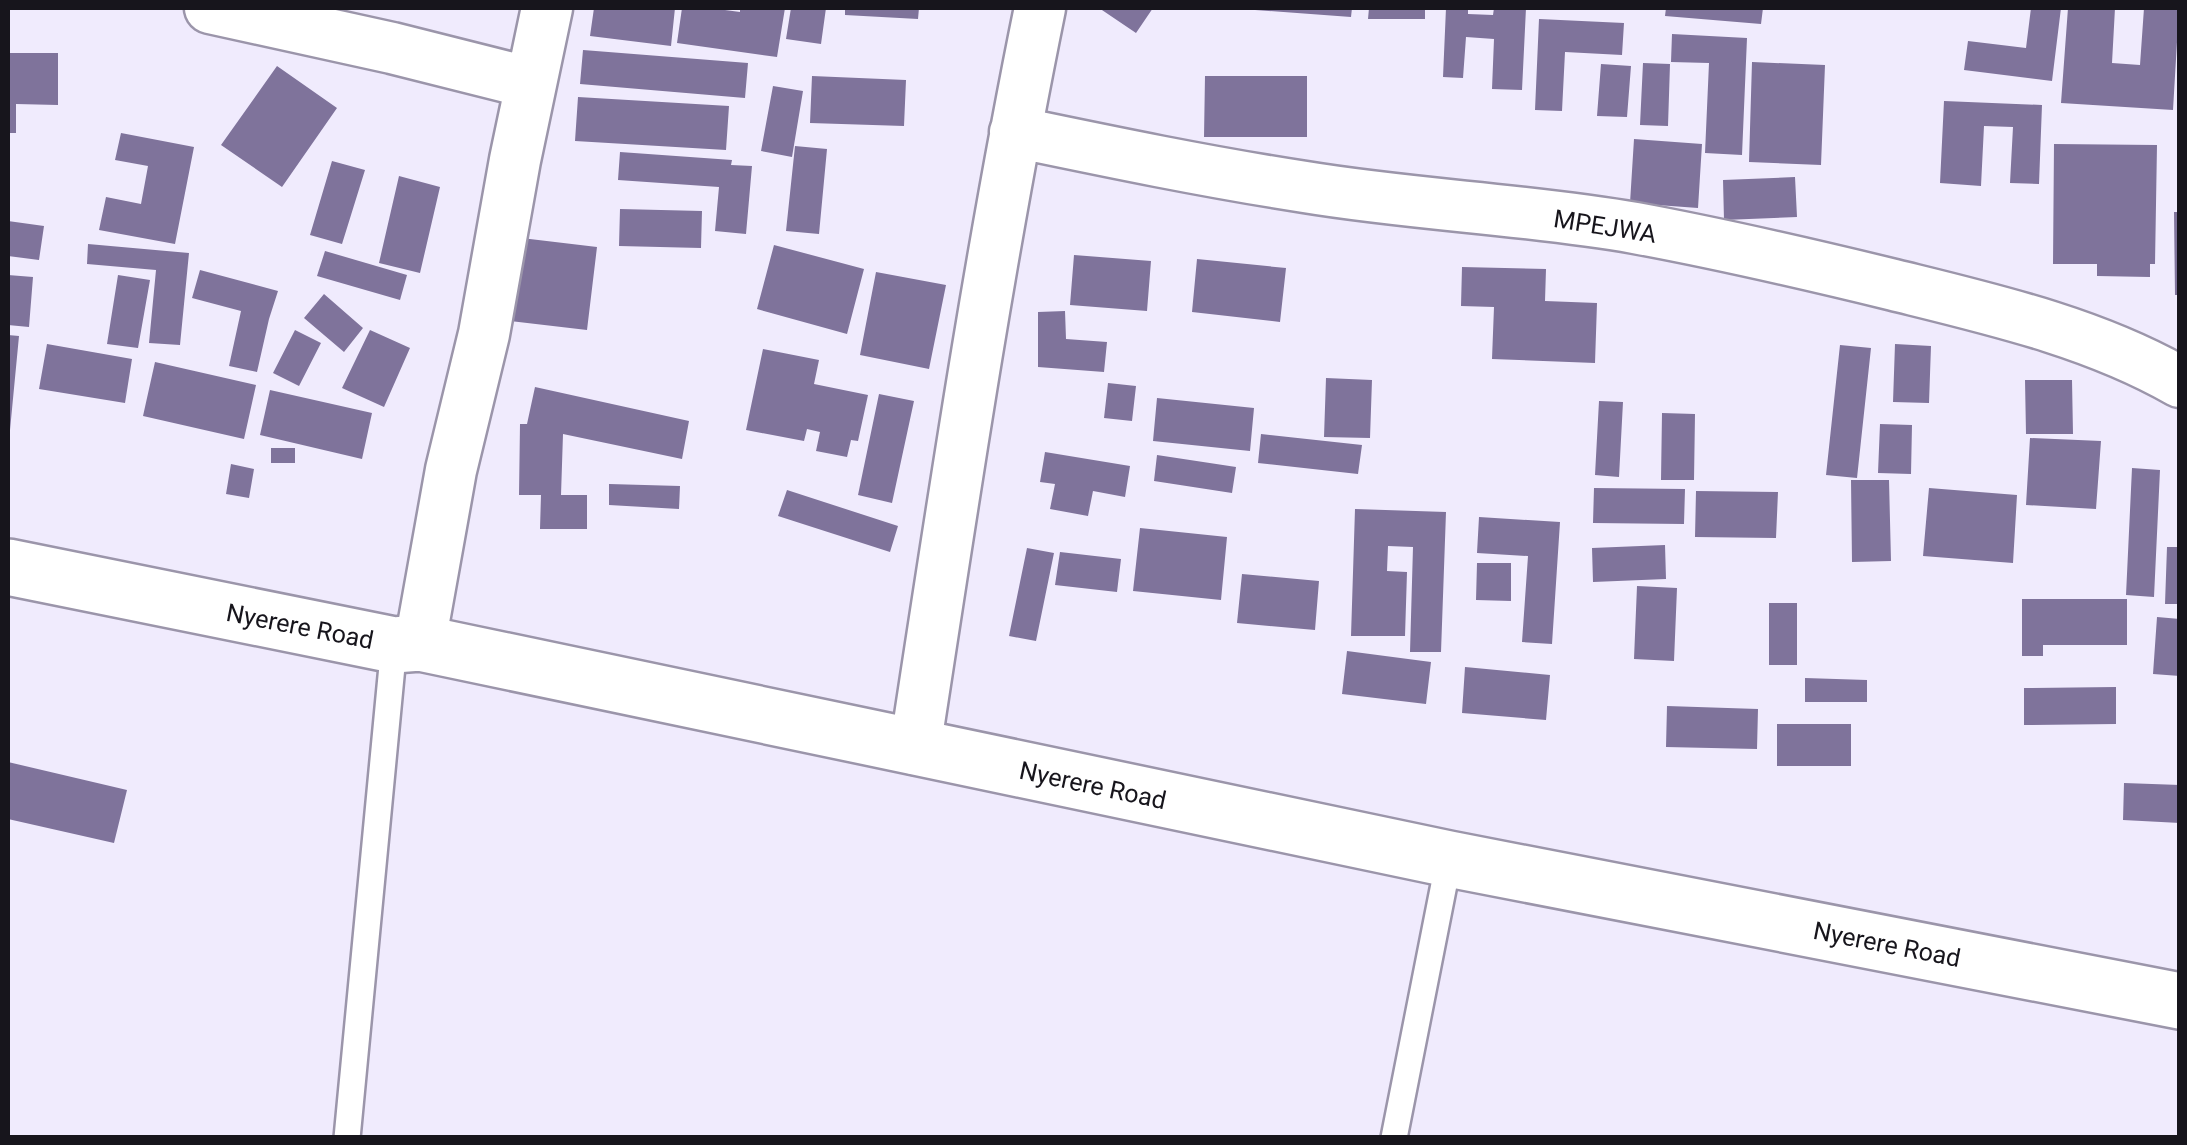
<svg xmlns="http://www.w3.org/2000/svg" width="2187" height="1145" font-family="Roboto,sans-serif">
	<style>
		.building { fill: #7f739b }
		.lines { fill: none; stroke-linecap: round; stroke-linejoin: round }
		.lane-casing { stroke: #9b95aa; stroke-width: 30 }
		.street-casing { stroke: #9b95aa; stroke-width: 55 }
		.highway-casing { stroke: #9b95aa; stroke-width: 60 }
		.lane { stroke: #fff; stroke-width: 25 }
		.street { stroke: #fff; stroke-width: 50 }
		.highway { stroke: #fff; stroke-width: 55 }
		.labels { text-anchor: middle; stroke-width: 8; stroke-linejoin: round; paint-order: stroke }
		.street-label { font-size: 25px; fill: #17151c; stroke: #fff }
	</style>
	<rect width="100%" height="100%" fill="#f0ebfd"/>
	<path class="building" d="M 594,8 L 675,8 L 671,46 L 590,36 Z
		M 682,8 L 710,8 L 740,12 L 740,8 L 785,8 L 777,57 L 677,43 Z
		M 791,8 L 826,8 L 821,44 L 786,39 Z
		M 845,8 L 919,8 L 918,19 L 845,15 Z
		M 1099,8 L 1153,8 L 1136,33 Z
		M 1255,8 L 1352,8 L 1351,17 L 1255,10 Z
		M 1369,8 L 1425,8 L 1425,19 L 1368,19 Z
		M 1446,8 L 1468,8 L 1468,14 L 1493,15 L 1494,8 L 1526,8 L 1522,90 L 1492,89 L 1494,39 L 1466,37 L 1463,78 L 1443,77 Z
		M 1666,8 L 1763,8 L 1761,24 L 1665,16 Z
		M 2031,8 L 2061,8 L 2052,81 L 1964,70 L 1968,41 L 2026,48 Z
		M 2068,8 L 2115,8 L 2112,63 L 2140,65 L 2144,8 L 2179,8 L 2173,110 L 2061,103 Z
		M 1539,19 L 1624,23 L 1622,55 L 1565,52 L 1562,111 L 1535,110 Z
		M 1672,34 L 1747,38 L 1742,155 L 1705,153 L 1709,63 L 1671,62 Z
		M 583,50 L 748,63 L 745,98 L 580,84 Z
		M 8,53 L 58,53 L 58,105 L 16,104 L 16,133 L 8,133 Z
		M 1752,62 L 1825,65 L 1821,165 L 1749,162 Z
		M 1643,63 L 1670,64 L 1668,126 L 1640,125 Z
		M 1601,64 L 1631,66 L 1627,117 L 1597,116 Z
		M 277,66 L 337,108 L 282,187 L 221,145 Z
		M 812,76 L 906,80 L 904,126 L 810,123 Z
		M 1205,76 L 1307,76 L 1307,137 L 1204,137 Z
		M 773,86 L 803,91 L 792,157 L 761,151 Z
		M 578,97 L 729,106 L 726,150 L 575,141 Z
		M 1944,101 L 2042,105 L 2039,184 L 2010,183 L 2013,127 L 1984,126 L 1981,186 L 1940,183 Z
		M 121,133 L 194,147 L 175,244 L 99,230 L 106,197 L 141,204 L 148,166 L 115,160 Z
		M 1634,139 L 1702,144 L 1698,208 L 1630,203 Z
		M 2054,144 L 2157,145 L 2155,264 L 2150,264 L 2150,277 L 2097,276 L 2097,264 L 2053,264 Z
		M 795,146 L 827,149 L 819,234 L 786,231 Z
		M 620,152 L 732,160 L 731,165 L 752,166 L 746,234 L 715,231 L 719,187 L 618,180 Z
		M 332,161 L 365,170 L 342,244 L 310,235 Z
		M 399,176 L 440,187 L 420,273 L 379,263 Z
		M 1795,177 L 1797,217 L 1724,220 L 1723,180 Z
		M 620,209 L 702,211 L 701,248 L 619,246 Z
		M 2174,212 L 2180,212 L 2180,295 L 2175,295 Z
		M 8,221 L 44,226 L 39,260 L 8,256 Z
		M 513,237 L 597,247 L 587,330 L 502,320 Z
		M 88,244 L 189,253 L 180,345 L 149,343 L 156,270 L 87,264 Z
		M 774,245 L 864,269 L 847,334 L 757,309 Z
		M 325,251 L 407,275 L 400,300 L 317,276 Z
		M 1074,255 L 1151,261 L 1147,311 L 1070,305 Z
		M 1197,259 L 1286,268 L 1280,322 L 1192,312 Z
		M 1462,267 L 1546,269 L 1545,301 L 1597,303 L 1595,363 L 1492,359 L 1494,307 L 1461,306 Z
		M 200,270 L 278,291 L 269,319 L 257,372 L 229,366 L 241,311 L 192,298 Z
		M 876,272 L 946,285 L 929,369 L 860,355 Z
		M 8,275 L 33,277 L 29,327 L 8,325 Z
		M 118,275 L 150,280 L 138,348 L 107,344 Z
		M 324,294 L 363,328 L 344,352 L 304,318 Z
		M 1065,311 L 1066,339 L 1107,342 L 1104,372 L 1038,367 L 1038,312 Z
		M 295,330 L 321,343 L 299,386 L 273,373 Z
		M 370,330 L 410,348 L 384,407 L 342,388 Z
		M 8,335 L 19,336 L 10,430 L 8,430 Z
		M 47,344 L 132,359 L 125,403 L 39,389 Z
		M 1895,344 L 1931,346 L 1929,403 L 1893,402 Z
		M 1840,345 L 1871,348 L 1857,478 L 1826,475 Z
		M 763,349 L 819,360 L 814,384 L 868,395 L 858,441 L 851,440 L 847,457 L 816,451 L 820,432 L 807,429 L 804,441 L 746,430 Z
		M 155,362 L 256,385 L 244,439 L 143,416 Z
		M 1326,378 L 1372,380 L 1370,438 L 1324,437 Z
		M 2025,380 L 2072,380 L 2073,434 L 2026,434 Z
		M 1108,383 L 1136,386 L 1132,421 L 1104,418 Z
		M 535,387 L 689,421 L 682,459 L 563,434 L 561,495 L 587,495 L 587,529 L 540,529 L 541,495 L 519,495 L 520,424 L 527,424 Z
		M 270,390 L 372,413 L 362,459 L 260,435 Z
		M 879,394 L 914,401 L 892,503 L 858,495 Z
		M 1157,398 L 1254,408 L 1250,451 L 1153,441 Z
		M 1599,401 L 1623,402 L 1619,477 L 1595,475 Z
		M 1662,413 L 1695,414 L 1694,480 L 1661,480 Z
		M 1880,424 L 1912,425 L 1911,474 L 1878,473 Z
		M 1261,434 L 1362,445 L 1358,474 L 1258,463 Z
		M 2030,438 L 2101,441 L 2096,509 L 2026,505 Z
		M 271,448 L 295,448 L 295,463 L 271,463 Z
		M 1045,452 L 1130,466 L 1125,497 L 1093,491 L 1088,516 L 1050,509 L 1055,484 L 1040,482 Z
		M 1157,455 L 1236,467 L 1232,493 L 1154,481 Z
		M 231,464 L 254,469 L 249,498 L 226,494 Z
		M 2132,468 L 2160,470 L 2154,597 L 2126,595 Z
		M 1851,480 L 1889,480 L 1891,561 L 1852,562 Z
		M 609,484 L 680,486 L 679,509 L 609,505 Z
		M 1594,488 L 1685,489 L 1684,524 L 1593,523 Z
		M 1929,488 L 2017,495 L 2013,563 L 1923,556 Z
		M 787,490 L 898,526 L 890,552 L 778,516 Z
		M 1696,491 L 1778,492 L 1776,538 L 1695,537 Z
		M 1355,509 L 1446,512 L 1441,652 L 1410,652 L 1413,547 L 1388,546 L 1387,571 L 1407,572 L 1405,636 L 1351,636 Z
		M 1479,517 L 1560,522 L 1552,644 L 1522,642 L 1528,556 L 1477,553 Z
		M 1140,528 L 1227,537 L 1221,600 L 1133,591 Z
		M 1665,545 L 1666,579 L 1593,582 L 1592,548 Z
		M 2167,547 L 2180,547 L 2180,604 L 2165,604 Z
		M 1027,548 L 1054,553 L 1036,641 L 1009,636 Z
		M 1060,552 L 1121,559 L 1117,592 L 1055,585 Z
		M 1477,563 L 1511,563 L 1511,601 L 1476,600 Z
		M 1242,574 L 1319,581 L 1315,630 L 1237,623 Z
		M 1637,586 L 1677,588 L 1674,661 L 1634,659 Z
		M 2022,599 L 2127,599 L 2127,645 L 2043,645 L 2043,656 L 2022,656 Z
		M 1769,603 L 1797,603 L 1797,665 L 1769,665 Z
		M 2157,617 L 2180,619 L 2180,676 L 2153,674 Z
		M 1347,651 L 1431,662 L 1426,704 L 1342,694 Z
		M 1465,667 L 1550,675 L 1546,720 L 1462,713 Z
		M 1805,678 L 1867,680 L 1867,702 L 1805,702 Z
		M 2116,687 L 2116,724 L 2024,725 L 2024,688 Z
		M 1667,706 L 1758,709 L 1757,749 L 1666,747 Z
		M 1777,724 L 1851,724 L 1851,766 L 1777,766 Z
		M 8,762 L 127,790 L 114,843 L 8,819 Z
		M 2124,783 L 2180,785 L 2180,823 L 2123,820 Z"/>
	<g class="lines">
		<g class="lane-casing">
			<path id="lane" d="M 347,1138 L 394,645
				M 1394,1138 L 1449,859"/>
		</g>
		<g class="street-casing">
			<path id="street" d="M 210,8 L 392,48 L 531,83
				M 1015,132 C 1111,152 1207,172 1305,187 C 1414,205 1526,209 1635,228 C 1722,244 1808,264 1894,285 C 1991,309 2093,332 2180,382
				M 420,643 L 451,470 L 484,334 L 515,160 L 547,8
				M 915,749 C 953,501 990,253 1040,8"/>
		</g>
		<g class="highway-casing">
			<path id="highway" d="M 8,567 L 394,645 L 420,643 L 1449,859 L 2180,1001"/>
		</g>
		<use href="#lane" class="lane"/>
		<use href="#street" class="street"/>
		<use href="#highway" class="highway"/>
	</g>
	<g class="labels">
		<g class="street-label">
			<text transform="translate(1605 226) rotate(9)" y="9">MPEJWA</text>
			<text transform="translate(300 626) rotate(11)" y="9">Nyerere Road</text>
			<text transform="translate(1093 785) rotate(12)" y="9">Nyerere Road</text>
			<text transform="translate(1887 944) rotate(11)" y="9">Nyerere Road</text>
		</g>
	</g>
	<rect width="2187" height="1145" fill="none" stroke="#17151c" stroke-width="20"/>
</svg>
